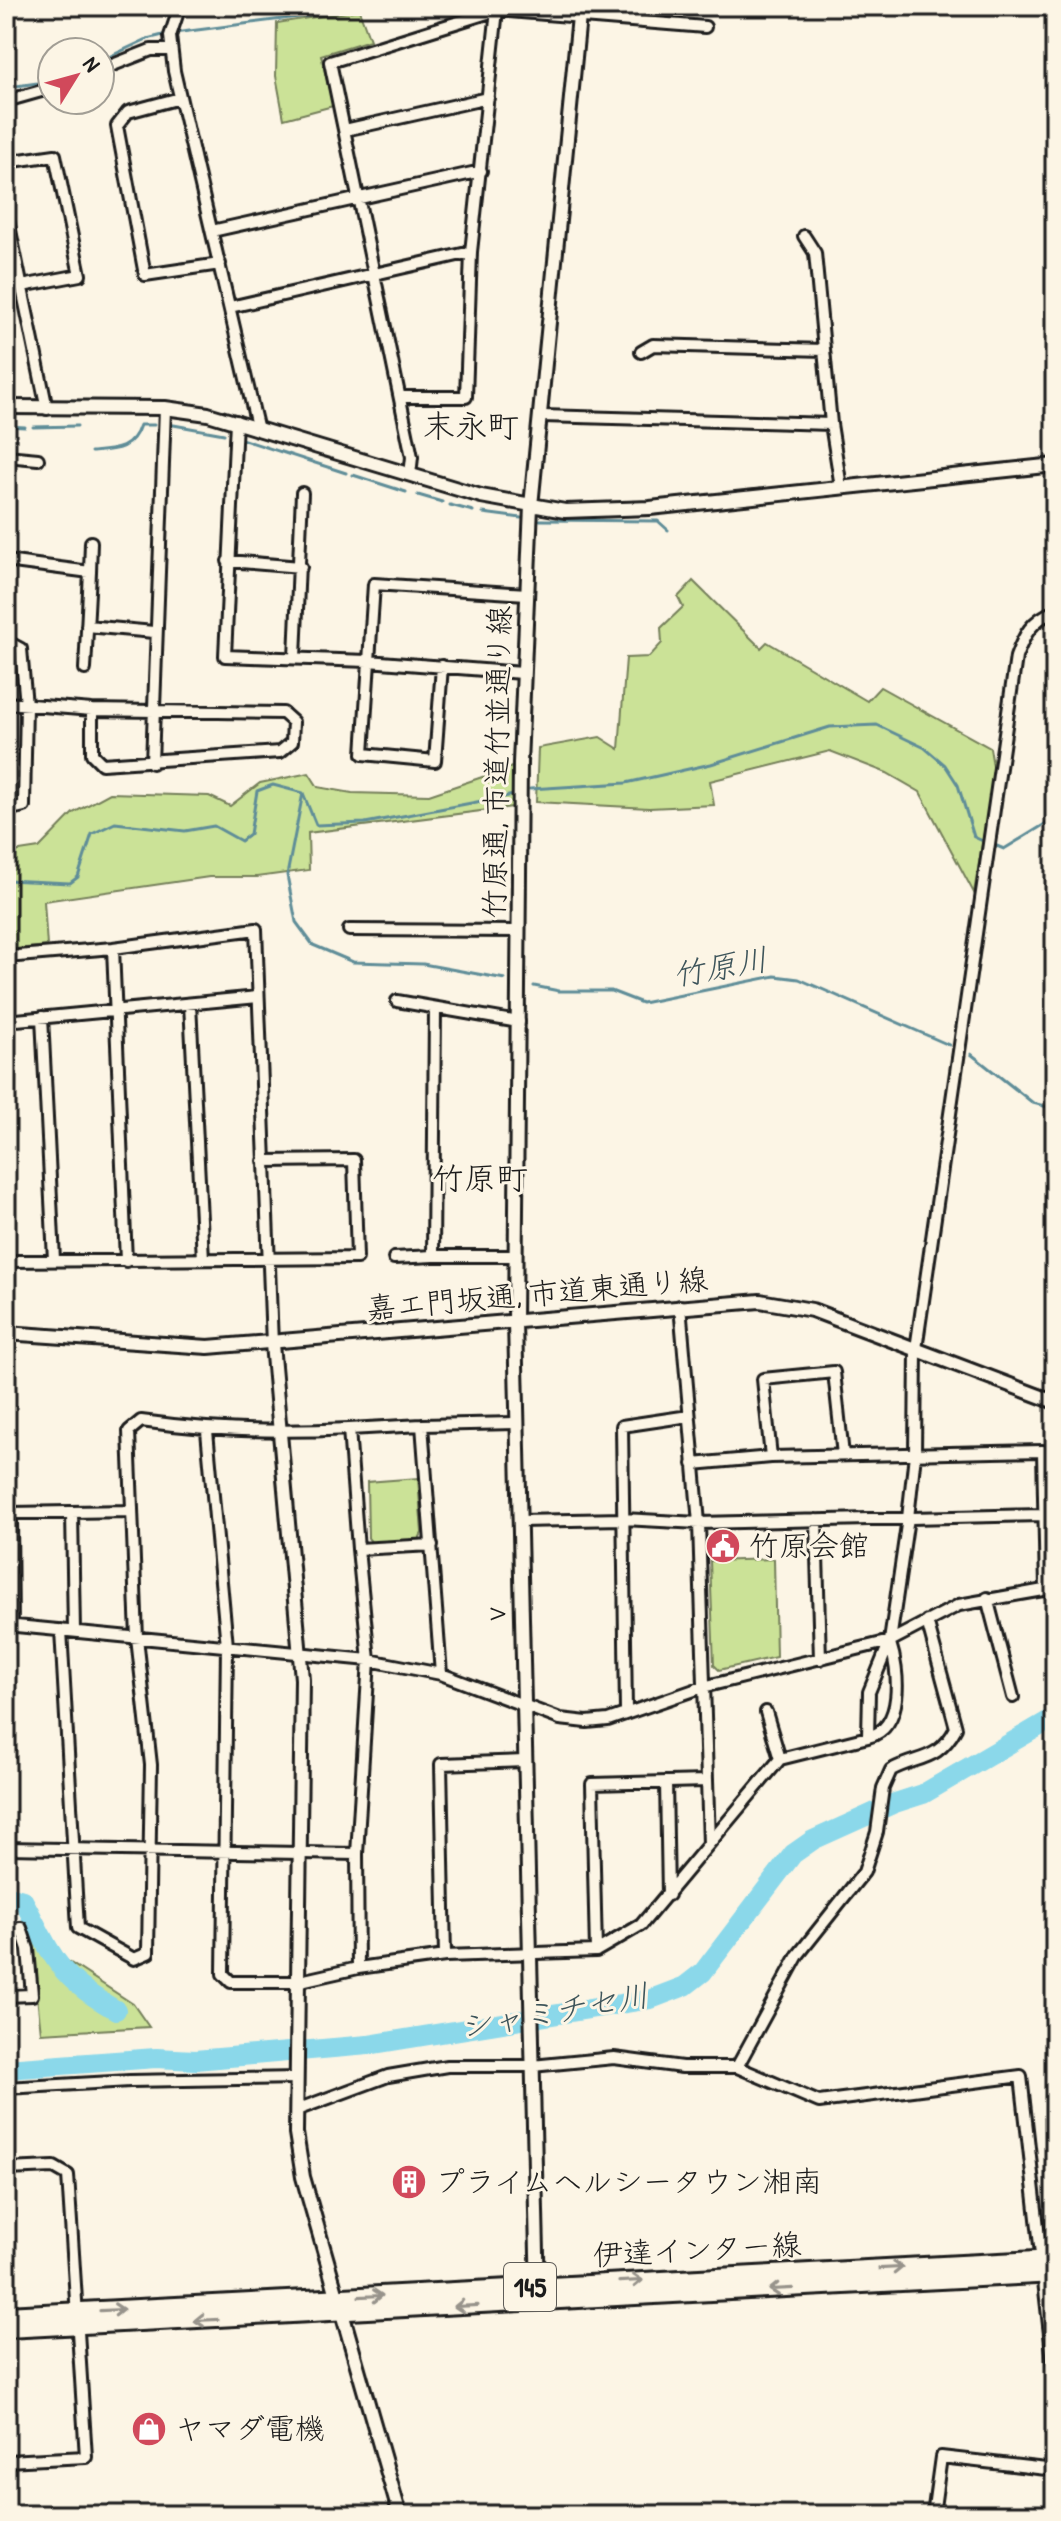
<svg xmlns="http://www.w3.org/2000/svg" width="1061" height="2521" font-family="'Patrick Hand','Klee One',sans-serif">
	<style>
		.green { fill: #cbe297; stroke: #747f5a; stroke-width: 2 }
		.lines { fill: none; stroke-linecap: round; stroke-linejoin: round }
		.stream { stroke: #5f8d98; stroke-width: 3 }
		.river { stroke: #8bd8ea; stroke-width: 20 }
		.minor-casing { stroke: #1c1c1c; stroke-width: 16 }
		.tertiary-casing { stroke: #1c1c1c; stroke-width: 18 }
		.primary-casing { stroke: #1c1c1c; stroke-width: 22 }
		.minor { stroke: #fcf5e5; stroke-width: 10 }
		.tertiary { stroke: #fcf5e5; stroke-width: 12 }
		.primary { stroke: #fcf5e5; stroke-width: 16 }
		.oneway { stroke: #97938b }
		.labels { text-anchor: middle; stroke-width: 6; stroke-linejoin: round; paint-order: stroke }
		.shield { fill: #fcf5e5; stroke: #5f5d58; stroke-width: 2 }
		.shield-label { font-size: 28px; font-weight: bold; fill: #1c1c1c }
		.street-label { font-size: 30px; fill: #1c1c1c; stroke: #fcf5e5 }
		.poi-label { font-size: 30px; fill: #1c1c1c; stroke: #fcf5e5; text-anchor: start }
		.neighbourhood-label { font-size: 32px; fill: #1c1c1c; stroke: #fcf5e5 }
		.water-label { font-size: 32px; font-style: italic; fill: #3d545a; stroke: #fcf5e5 }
	</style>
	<rect width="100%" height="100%" fill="#fcf5e5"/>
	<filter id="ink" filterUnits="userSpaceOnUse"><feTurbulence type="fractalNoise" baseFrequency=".0125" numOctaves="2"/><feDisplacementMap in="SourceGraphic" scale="16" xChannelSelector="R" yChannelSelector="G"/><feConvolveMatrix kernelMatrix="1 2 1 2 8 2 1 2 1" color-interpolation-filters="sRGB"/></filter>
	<g filter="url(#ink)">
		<path class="green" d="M 359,10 L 370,40 L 321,55 L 333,106 L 284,119 L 276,76 L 277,23 Z
			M 693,581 L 761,648 L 767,642 L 867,701 L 880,687 L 990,748 L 994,772 L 974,893 L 920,792 L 887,773 L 830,751 L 710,781 L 714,805 L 649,808 L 536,802 L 538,748 L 600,737 L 619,749 L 626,658 L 649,657 L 662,643 L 661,628 L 683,607 L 678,597 Z
			M 512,767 L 512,807 L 308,833 L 309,870 L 257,877 L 209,877 L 44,901 L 47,946 L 6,950 L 6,853 L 39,848 L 73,813 L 110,793 L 209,796 L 230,806 L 260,783 L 309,773 L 318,787 L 352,793 L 429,795 Z
			M 418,1478 L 422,1533 L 418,1541 L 373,1544 L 368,1538 L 367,1482 Z
			M 774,1559 L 776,1657 L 719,1670 L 714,1665 L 710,1561 Z
			M 48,1932 L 66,1960 L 133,2004 L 149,2027 L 41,2033 L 31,1941 Z"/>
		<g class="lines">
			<path class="stream" d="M 174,33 L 306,16 L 352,6
				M 100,61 L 147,39 L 167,34
				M 6,83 L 16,86 L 52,81
				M 168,424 L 224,434
				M 6,426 L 25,427
				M 33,427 L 77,426
				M 241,439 L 346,473
				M 91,452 C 115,450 132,450 140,425 L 154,425
				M 353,475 L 406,492
				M 418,495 L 442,502
				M 450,505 L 473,511
				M 483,513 L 521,518
				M 540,520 L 658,521 L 668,530
				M 530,789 L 626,783 L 711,764 L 830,727 L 877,725 L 925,748 L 945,765 L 958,785 L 974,837 L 985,842
				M 303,793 L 287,875 L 296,922 L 313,945 L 353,962 L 423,964 L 505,979
				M 303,793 L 316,825 L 365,823 L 514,795
				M 992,844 L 1004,849 L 1055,818
				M 6,880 L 70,883 L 78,877 L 92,834 L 115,823 L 185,831 L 214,826 L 241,841 L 250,834 L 257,791 L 273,785 L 303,793
				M 534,986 L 559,991 L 611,991 L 642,1003 L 775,976 L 799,979 L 949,1045
				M 971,1054 L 1033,1103 L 1055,1109"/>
			<path class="river" d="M 6,1895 L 23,1900 C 53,1956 57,1978 116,2010
				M 6,2069 L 156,2058 L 195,2060 L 368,2045 L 651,1999 L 685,1986 L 703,1972 L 793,1854 L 813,1840 L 895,1803 L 923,1794 L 1055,1717"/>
			<g class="minor-casing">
				<path id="minor" d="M 180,6 L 170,36 L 174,71 L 257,426
					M 100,70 L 151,50 L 171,50
					M 180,98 L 128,112 L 117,126 L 145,275 L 220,264
					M 6,101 L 52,88
					M 345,130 L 488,98
					M 6,162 L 55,155 L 80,275 L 22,286
					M 6,211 L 47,409
					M 212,231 L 481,171
					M 804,236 L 815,253 L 831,424 L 841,487
					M 230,307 L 471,252
					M 641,352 L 653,345 L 824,350
					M 400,397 L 466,397 L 471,252 L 497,10
					M 542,416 L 831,424
					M 236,421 L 225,656 L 368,661 L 523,673
					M 6,456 L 38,459
					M 410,475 L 412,457 L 330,62 L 497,10 L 705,27
					M 6,561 L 90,572 L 85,669
					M 228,561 L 301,567
					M 90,572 L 91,542
					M 87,626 L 154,632
					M 6,641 L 21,649 L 26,705 L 24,806 L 6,810
					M 295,657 L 302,493
					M 442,666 L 435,761 L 363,754 L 374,584 L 527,594
					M 6,703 L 92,710 L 283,713 L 293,722 L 292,742 L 280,752 L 102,764 L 92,754 L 92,710
					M 152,763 L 165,408
					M 349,930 L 519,931
					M 113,948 L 126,1261
					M 6,957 L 113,948 L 256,929 L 272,1344
					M 397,1001 L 519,1022
					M 190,1004 L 203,1259
					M 435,1009 L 433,1256 L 515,1256
					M 42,1017 L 54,1260
					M 6,1021 L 258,997
					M 394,1258 L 433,1256
					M 6,1261 L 357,1258 L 354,1160 L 264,1161
					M 680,1306 L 699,1523 L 709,1844
					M 349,1429 L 422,1425
					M 207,1431 L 227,1646 L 223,1974 L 231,1982 L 296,1982 L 358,1968
					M 771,1457 L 763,1379 L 834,1372 L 843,1455
					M 693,1464 L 771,1457 L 1043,1451 L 1046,1589
					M 72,1512 L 74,1631
					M 816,1520 L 820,1659
					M 519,1521 L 623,1519 L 699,1523 L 1043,1515
					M 432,1545 L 358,1549 L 369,1660 L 357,1854 L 358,1968 L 445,1956
					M 987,1598 L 1013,1697
					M 6,1625 L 369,1660 L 441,1674 L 560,1719 L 587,1722 L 608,1720 L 703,1687 L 890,1641 L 959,1605 L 1055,1588
					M 12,1626 L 11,1513 L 130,1511
					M 61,1630 L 78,1928 L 134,1959 L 148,1953 L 151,1765 L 137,1638 L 129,1431 L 141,1421 C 212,1431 278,1433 349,1429 L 358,1549
					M 441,1674 L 422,1425 L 516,1423
					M 626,1711 L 622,1426 L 689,1416
					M 766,1712 L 780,1759
					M 868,1737 C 905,1728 899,1670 890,1643
					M 524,1761 L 441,1764 L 445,1956 L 596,1951 L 641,1925 L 780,1759 L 868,1737 L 869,1692 L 890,1641 L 908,1518 L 915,1454 L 916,1349 L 1016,657 C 1024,635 1031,620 1055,611
					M 666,1782 L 668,1895
					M 6,1848 L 357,1854
					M 6,1930 L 21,1928 L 28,1949 L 32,1995 L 6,1996
					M 596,1951 L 592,1784 L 706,1781
					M 737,2067 L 798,1955 L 864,1872 L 877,1832 L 883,1788 L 891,1770 C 919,1755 938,1762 956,1728 L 927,1621
					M 6,2088 L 130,2081 L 297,2078
					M 299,2109 L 388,2076 L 447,2066 L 532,2066 L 614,2058 L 682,2067 L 737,2067 L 819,2102 L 1021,2076 L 1055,2379
					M 6,2169 L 54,2167 L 68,2175 L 86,2457 L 6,2461
					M 933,2515 L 941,2457 L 1055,2470"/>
			</g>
			<g class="tertiary-casing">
				<path id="tertiary" d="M 6,407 L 165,408 L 208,414 L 481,496 L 565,511 L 650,508 L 1055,465
					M 6,1333 L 208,1347 L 760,1301 L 812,1310 L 1055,1402
					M 272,1344 L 302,1679 L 296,2133 L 303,2177 L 400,2515
					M 538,2295 L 515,1322 L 520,763 L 531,506 L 580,6"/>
			</g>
			<g class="primary-casing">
				<path id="primary" d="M 6,2315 L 1055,2259
					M 6,2329 L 1055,2274"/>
			</g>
			<use href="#minor" class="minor"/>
			<use href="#tertiary" class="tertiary"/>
			<use href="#primary" class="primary"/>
		</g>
		<defs><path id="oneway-shaft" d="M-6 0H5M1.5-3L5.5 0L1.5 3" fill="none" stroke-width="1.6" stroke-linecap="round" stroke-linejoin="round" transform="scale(2)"/></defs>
		<g class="oneway">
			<use href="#oneway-shaft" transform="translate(891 2268) rotate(-3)"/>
			<use href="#oneway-shaft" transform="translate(631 2281) rotate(-3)"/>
			<use href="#oneway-shaft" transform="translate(781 2289) rotate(177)"/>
			<use href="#oneway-shaft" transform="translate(371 2296) rotate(-3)"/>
			<use href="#oneway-shaft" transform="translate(466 2306) rotate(177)"/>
			<use href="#oneway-shaft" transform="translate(112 2310) rotate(-3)"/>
			<use href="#oneway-shaft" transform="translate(206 2320) rotate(177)"/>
		</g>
	</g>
	<defs>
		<g id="civic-disc" transform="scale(1.8)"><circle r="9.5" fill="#d1495b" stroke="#fcf5e5"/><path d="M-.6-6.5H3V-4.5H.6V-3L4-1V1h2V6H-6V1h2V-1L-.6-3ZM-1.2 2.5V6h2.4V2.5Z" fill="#fff"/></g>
		<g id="building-disc" transform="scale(1.8)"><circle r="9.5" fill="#d1495b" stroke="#fcf5e5"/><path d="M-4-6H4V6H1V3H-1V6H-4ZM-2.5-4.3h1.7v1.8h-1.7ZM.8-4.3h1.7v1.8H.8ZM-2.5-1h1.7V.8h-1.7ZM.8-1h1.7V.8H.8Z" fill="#fff"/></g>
		<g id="shop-disc" transform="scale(1.8)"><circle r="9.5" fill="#d1495b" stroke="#fcf5e5"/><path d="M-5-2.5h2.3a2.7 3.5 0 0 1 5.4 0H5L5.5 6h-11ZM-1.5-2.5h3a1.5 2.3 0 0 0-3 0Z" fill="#fff"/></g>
	</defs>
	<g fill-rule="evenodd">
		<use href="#civic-disc" x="723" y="1546"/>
		<use href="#building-disc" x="409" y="2182"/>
		<use href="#shop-disc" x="149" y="2429"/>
	</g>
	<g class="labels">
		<rect class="shield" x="504" y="2263" width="52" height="48" rx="6"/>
		<g class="shield-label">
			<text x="530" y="2297">145</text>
		</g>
		<g class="street-label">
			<text transform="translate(497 762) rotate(-89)" y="10">竹原通, 市道竹並通り線</text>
			<text transform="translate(537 1294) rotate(-5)" y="10">嘉エ門坂通, 市道東通り線</text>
			<text transform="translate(495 1614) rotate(-91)" y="10">ｖ</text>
			<text transform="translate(697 2250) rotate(-3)" y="10">伊達インター線</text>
		</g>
		<g class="poi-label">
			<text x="749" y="1556">竹原会館</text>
			<text x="435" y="2192">プライムヘルシータウン湘南</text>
			<text x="175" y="2439">ヤマダ電機</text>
		</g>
		<g class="neighbourhood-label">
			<text x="471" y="437">末永町</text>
			<text x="480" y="1189">竹原町</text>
		</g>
		<g class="water-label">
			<text transform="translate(720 967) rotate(-10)" y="11">竹原川</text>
			<text transform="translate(554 2011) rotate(-10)" y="11">シャミチセ川</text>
		</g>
	</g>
	<rect width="1061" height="2521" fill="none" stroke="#fcf5e5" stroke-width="32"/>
	<rect x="16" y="16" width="1029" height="2489" fill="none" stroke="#1c1c1c" stroke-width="3" filter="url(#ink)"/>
	<g transform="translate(76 76) rotate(53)"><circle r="38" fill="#fcf5e5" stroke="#a29e95" stroke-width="2"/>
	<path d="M0-6L14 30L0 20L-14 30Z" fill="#d1495b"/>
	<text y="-12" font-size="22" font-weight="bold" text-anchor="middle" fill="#1c1c1c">N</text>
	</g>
</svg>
